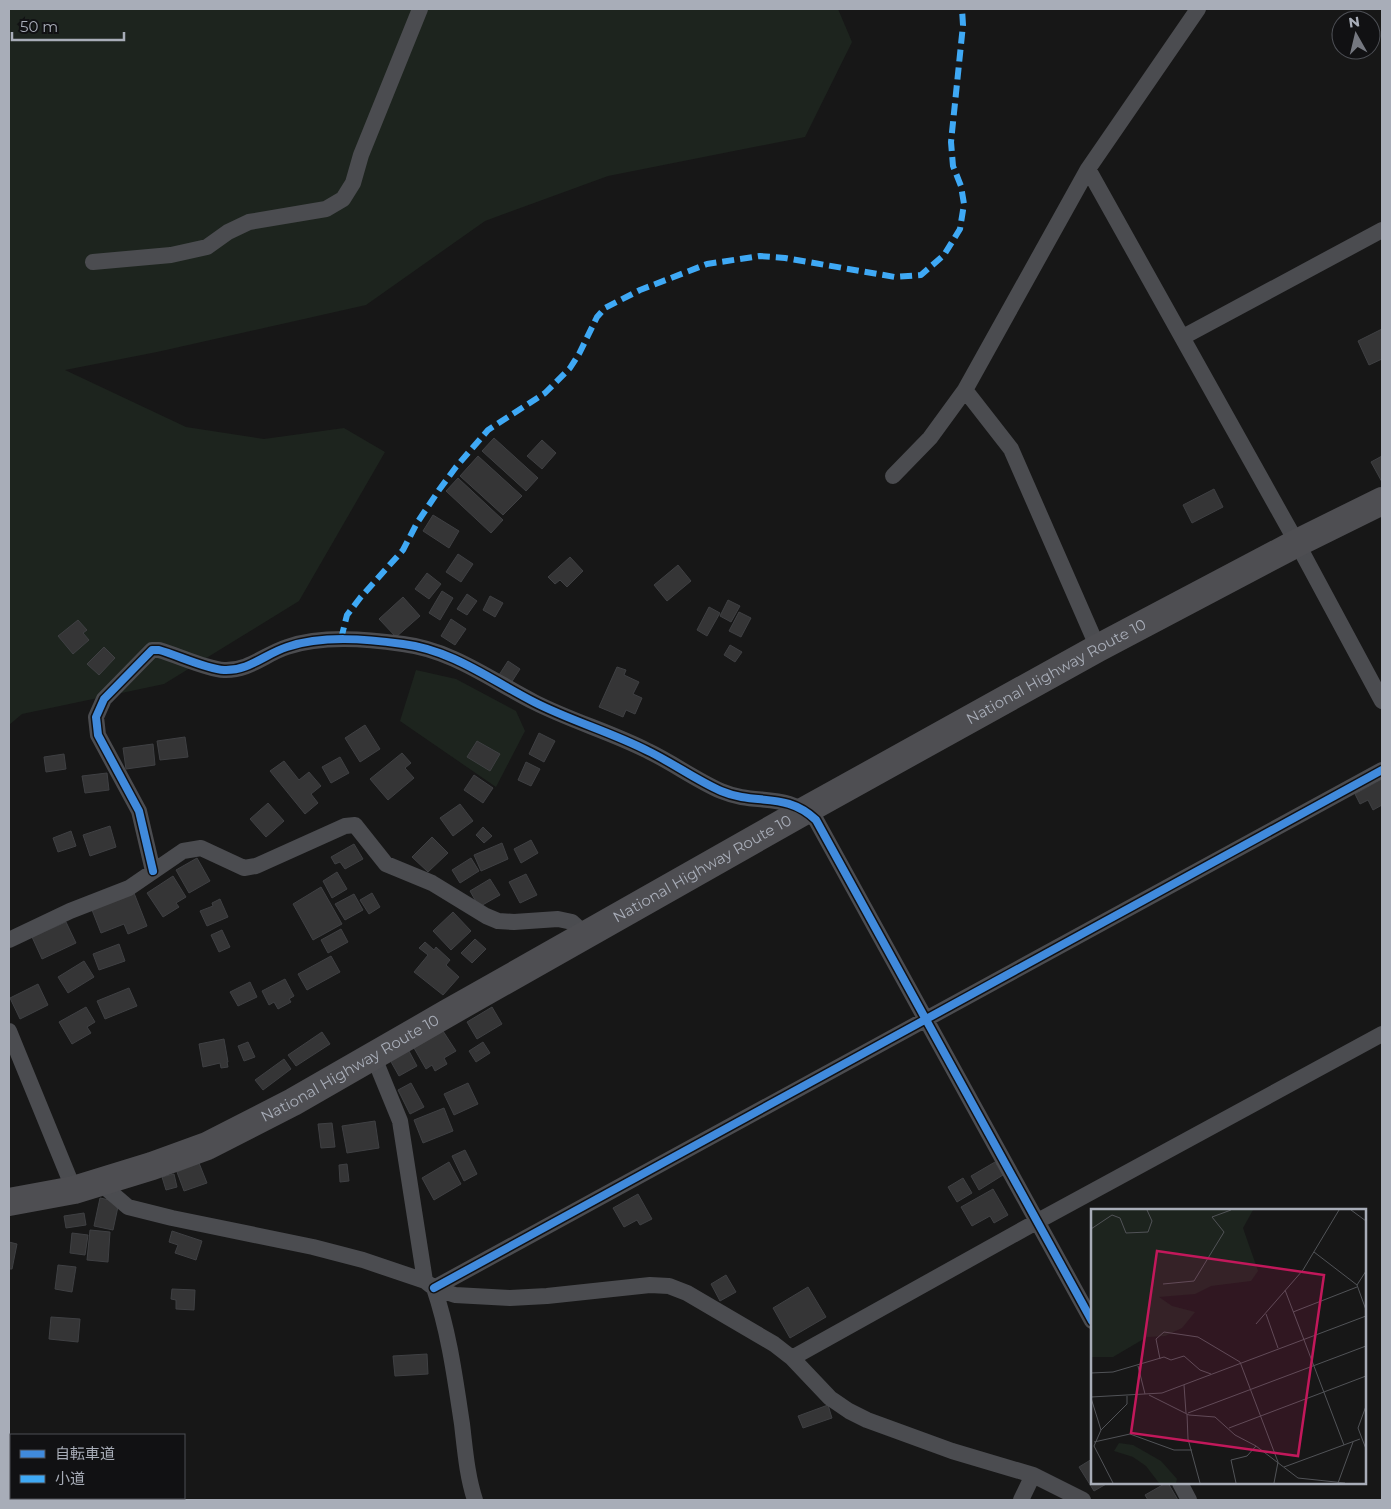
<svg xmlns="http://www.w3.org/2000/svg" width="1391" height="1509" font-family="Montserrat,'Noto Sans JP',sans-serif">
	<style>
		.green { fill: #1d241e }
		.building { fill: #353536; stroke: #3f4043 }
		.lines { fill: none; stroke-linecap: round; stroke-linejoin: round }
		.minor { stroke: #4b4c50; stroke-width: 16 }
		.trunk { stroke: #4e4e52; stroke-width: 28 }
		.quiet { stroke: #3fa9f5; stroke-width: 6; stroke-dasharray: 12 6; stroke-linecap: butt }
		.cycleway-casing { stroke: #111113; stroke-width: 11 }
		.cycleway { stroke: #408adc; stroke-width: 8 }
		.labels { text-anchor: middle; stroke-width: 4.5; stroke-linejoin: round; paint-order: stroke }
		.street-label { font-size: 15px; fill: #a8adb8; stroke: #111113 }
		.inset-road { fill: none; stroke: #515357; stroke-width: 1 }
		.view { fill: #c2185b; fill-opacity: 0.15; stroke: #c2185b; stroke-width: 2.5 }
		.inset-edge { fill: none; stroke: #a8adb8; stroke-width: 2.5 }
	</style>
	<rect width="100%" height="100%" fill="#171717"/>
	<path class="green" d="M 9,9 L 838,9 L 852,42 L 805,137 L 608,176 L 485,221 L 366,305 L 157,352 L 65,370 L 186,427 L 264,439 L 344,428 L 385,452 L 299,601 L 164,684 L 22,714 L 9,725 Z
		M 416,670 L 456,679 L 516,711 L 525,731 L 496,787 L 400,721 Z"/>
	<path class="building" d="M 1382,329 L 1382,359 L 1369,365 L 1358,341 Z
		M 494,438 L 538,478 L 526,491 L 482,451 Z
		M 542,440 L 556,453 L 542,469 L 527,456 Z
		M 478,456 L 522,496 L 503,515 L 460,476 Z
		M 1382,456 L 1382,482 L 1371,462 Z
		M 458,478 L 503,520 L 491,533 L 446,491 Z
		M 1214,489 L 1223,507 L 1192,523 L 1183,505 Z
		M 433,515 L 459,531 L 449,548 L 423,531 Z
		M 458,554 L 473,564 L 461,582 L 446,572 Z
		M 570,557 L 583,571 L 567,587 L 560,580 L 555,584 L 548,577 Z
		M 678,565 L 691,581 L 667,601 L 654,585 Z
		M 427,573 L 441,584 L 429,599 L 415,589 Z
		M 442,591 L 453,598 L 440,620 L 429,613 Z
		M 467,594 L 477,601 L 467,615 L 457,609 Z
		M 490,596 L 503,603 L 495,617 L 483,610 Z
		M 403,597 L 420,616 L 396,637 L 379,619 Z
		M 728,600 L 740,606 L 731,622 L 720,616 Z
		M 709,607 L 720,613 L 707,636 L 697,630 Z
		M 739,612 L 751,618 L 741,637 L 729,631 Z
		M 451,619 L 466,629 L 455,645 L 441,636 Z
		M 78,620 L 87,630 L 83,633 L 89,640 L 73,654 L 58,636 Z
		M 730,645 L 742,652 L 735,662 L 724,655 Z
		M 104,647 L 115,658 L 99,675 L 87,664 Z
		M 508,661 L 520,669 L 511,683 L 499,675 Z
		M 617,667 L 626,670 L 624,675 L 639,682 L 633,694 L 642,698 L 635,714 L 626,710 L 623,717 L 599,707 Z
		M 365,725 L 380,749 L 360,762 L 345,738 Z
		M 539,733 L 555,741 L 544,762 L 529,754 Z
		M 185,737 L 188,757 L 160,760 L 157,741 Z
		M 477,741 L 500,754 L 490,771 L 467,757 Z
		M 153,744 L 155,765 L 126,769 L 123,748 Z
		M 402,753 L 411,763 L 405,768 L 414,778 L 388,800 L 370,779 Z
		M 64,754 L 66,769 L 46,772 L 44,757 Z
		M 340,757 L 349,773 L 331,783 L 322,767 Z
		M 284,761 L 299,780 L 309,772 L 321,786 L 311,794 L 318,803 L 305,814 L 270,771 Z
		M 526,762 L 540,769 L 531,786 L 518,780 Z
		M 107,773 L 109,790 L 85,793 L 82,776 Z
		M 474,775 L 493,788 L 483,803 L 464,790 Z
		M 1382,779 L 1382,805 L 1373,810 L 1368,800 L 1360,804 L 1355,794 Z
		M 268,803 L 284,821 L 266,837 L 250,819 Z
		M 460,804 L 473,821 L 453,836 L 440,818 Z
		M 110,826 L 116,847 L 90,856 L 83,835 Z
		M 483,827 L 492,836 L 484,843 L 476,835 Z
		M 71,831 L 76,846 L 58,852 L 53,838 Z
		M 432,837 L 448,853 L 428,872 L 412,857 Z
		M 531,840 L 538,853 L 521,863 L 514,849 Z
		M 502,843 L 508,859 L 481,871 L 474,855 Z
		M 354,844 L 363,859 L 345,869 L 340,862 L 335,864 L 331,857 Z
		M 197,858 L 210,881 L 189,893 L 176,870 Z
		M 471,858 L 479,871 L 460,883 L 452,870 Z
		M 337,872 L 347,889 L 332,898 L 323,881 Z
		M 526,874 L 537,895 L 520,903 L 509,882 Z
		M 173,876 L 186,897 L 176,903 L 179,907 L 163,917 L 147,893 Z
		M 490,879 L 500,895 L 479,907 L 470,891 Z
		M 321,887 L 342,924 L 313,940 L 293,904 Z
		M 134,893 L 147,926 L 128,934 L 124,924 L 101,933 L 92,910 Z
		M 372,893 L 380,907 L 369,914 L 360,900 Z
		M 354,894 L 363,910 L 345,920 L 335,904 Z
		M 220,899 L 228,917 L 207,926 L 200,911 L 213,906 L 212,903 Z
		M 453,912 L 471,931 L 451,950 L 433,931 Z
		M 66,922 L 76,943 L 42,959 L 32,937 Z
		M 341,929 L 348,942 L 328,953 L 321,940 Z
		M 222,930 L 230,947 L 219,952 L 211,935 Z
		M 475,939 L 486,949 L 472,963 L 461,953 Z
		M 425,942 L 434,950 L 436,947 L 450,960 L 446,965 L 459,977 L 443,995 L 414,972 L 428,955 L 419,948 Z
		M 119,944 L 125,961 L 99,970 L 93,954 Z
		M 331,956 L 340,972 L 307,990 L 298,974 Z
		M 84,961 L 94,977 L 68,993 L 58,977 Z
		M 285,979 L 294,996 L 289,999 L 291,1002 L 278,1009 L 274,1002 L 269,1005 L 262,991 Z
		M 250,982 L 257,997 L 238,1006 L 230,992 Z
		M 38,984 L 48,1005 L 20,1019 L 10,998 Z
		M 129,988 L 137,1006 L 105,1019 L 97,1001 Z
		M 86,1007 L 95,1022 L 87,1027 L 91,1033 L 72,1044 L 59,1022 Z
		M 492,1007 L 502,1024 L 477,1039 L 467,1022 Z
		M 443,1031 L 456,1051 L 444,1058 L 447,1064 L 435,1071 L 432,1065 L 426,1069 L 414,1048 Z
		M 322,1032 L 330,1044 L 296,1066 L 288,1055 Z
		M 224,1039 L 228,1062 L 227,1062 L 228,1067 L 221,1068 L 220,1063 L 203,1067 L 199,1044 Z
		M 248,1042 L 255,1057 L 244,1061 L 238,1046 Z
		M 483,1042 L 490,1053 L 476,1062 L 469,1051 Z
		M 409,1051 L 417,1066 L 399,1076 L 390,1060 Z
		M 284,1059 L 291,1069 L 263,1090 L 255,1080 Z
		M 411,1083 L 424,1107 L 410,1114 L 398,1090 Z
		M 468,1083 L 478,1104 L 454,1115 L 444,1094 Z
		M 444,1108 L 453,1131 L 423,1143 L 414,1120 Z
		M 375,1121 L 379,1148 L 347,1153 L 342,1126 Z
		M 332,1123 L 335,1147 L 321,1148 L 318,1124 Z
		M 465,1150 L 477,1174 L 464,1181 L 452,1156 Z
		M 449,1162 L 461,1184 L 434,1200 L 422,1178 Z
		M 995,1162 L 1003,1175 L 979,1190 L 971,1176 Z
		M 199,1163 L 207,1183 L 184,1191 L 177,1172 Z
		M 347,1164 L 349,1181 L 340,1182 L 339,1165 Z
		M 174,1174 L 177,1187 L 166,1190 L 162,1177 Z
		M 963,1178 L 972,1193 L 957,1202 L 948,1187 Z
		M 993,1189 L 1008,1215 L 994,1223 L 990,1216 L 972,1226 L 961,1207 Z
		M 638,1194 L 652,1219 L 640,1225 L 637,1220 L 624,1227 L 613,1208 Z
		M 100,1198 L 119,1202 L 113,1230 L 94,1226 Z
		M 84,1213 L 86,1225 L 66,1228 L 64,1216 Z
		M 90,1230 L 110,1232 L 108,1262 L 87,1260 Z
		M 172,1231 L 202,1241 L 196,1260 L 175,1253 L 178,1245 L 169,1242 Z
		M 72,1233 L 88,1235 L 85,1255 L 70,1253 Z
		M 9,1242 L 17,1244 L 12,1269 L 9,1269 Z
		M 58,1265 L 76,1267 L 72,1292 L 55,1289 Z
		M 726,1275 L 736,1292 L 720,1301 L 711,1284 Z
		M 808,1287 L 826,1317 L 790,1338 L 773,1308 Z
		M 172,1289 L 195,1290 L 194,1310 L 176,1309 L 176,1300 L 171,1299 Z
		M 51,1317 L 80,1319 L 78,1342 L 49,1339 Z
		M 427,1354 L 428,1374 L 395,1376 L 393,1356 Z
		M 828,1405 L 832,1418 L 803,1428 L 798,1416 Z
		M 1092,1459 L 1092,1483 L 1108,1483 L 1094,1491 L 1079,1467 Z
		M 1166,1483 L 1168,1483 L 1178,1500 L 1148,1500 L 1145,1495 Z"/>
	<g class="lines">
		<path class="minor" d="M 1088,169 L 1297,543 L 1382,701
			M 93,262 L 171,255 L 207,247 L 228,232 L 249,222 L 326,209 L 343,199 L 353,183 L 361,155 L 420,9
			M 1183,337 L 1382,230
			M 965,390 L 1011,449 L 1098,648
			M 893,476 L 930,438 L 965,390 L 1088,169 L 1198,9
			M 153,871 L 139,811 L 98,735 L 96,717 L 104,699 L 152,650 L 159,650 C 177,655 206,669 224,670 C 249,671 265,654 287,647 C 323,635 366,639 403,644 C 452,650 491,680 534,702 C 571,721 611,732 648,751 C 673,763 696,780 721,791 C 756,806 786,791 816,820 L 1092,1321
			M 9,940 L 70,911 L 129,888 L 183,851 L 201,848 L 244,868 L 256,866 L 345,826 L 355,825 L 386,864 L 432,883 L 486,916 L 498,921 L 514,922 L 558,919 L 572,922 L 586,935
			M 9,1031 L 74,1190
			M 373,1055 L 400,1121 L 425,1281
			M 100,1183 L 128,1207 L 172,1218 L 313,1247 L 363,1260 L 425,1281 L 434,1288 L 455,1295 L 510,1298 L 547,1296 L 650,1285 L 669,1286 L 687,1293 L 774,1344 L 792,1358 L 830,1398 L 849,1411 L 867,1420 L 952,1451 L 1033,1475 L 1083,1500
			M 434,1288 L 1382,770
			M 434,1288 C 449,1332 455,1378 462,1424 C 465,1449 467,1476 475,1500
			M 792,1358 L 1038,1221 L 1382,1034
			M 1180,1483 L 1189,1500
			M 1021,1500 L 1033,1475"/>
		<path class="trunk" id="s1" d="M 9,1202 L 74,1190 L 152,1166 L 207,1146 L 293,1102 L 446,1014 L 806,810 L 1098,648 L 1297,543 L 1382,501"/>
		<path class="quiet" d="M 341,639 L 347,615 L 360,598 L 403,550 L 417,523 L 439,490 L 456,467 L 488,430 L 545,393 L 570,368 L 579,354 L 597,317 L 605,308 L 640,290 L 707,264 L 760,256 L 785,258 L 895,277 L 921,275 L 944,255 L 960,229 L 964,204 L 961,186 L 953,166 L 951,142 L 963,25 L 962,9"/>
		<g class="cycleway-casing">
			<path id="cycleway" d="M 153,871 L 139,811 L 98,735 L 96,717 L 104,699 L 152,650 L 159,650 C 177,655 206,669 224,670 C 249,671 265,654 287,647 C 323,635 366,639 403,644 C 452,650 491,680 534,702 C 571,721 611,732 648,751 C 673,763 696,780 721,791 C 756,806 786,791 816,820 L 1092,1321
				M 434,1288 L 1382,770"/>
		</g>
		<use href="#cycleway" class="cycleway"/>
	</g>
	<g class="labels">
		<g class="street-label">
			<text dy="5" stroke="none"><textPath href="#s1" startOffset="1179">National Highway Route 10</textPath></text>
			<text dy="5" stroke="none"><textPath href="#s1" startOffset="774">National Highway Route 10</textPath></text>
			<text dy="5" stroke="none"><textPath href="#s1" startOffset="369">National Highway Route 10</textPath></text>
		</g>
	</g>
	<g transform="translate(1091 1209)">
		<rect width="275" height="275" fill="#171717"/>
		<path d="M 0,1 L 162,1 L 152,19 L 167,62 L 160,72 L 120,77 L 104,85 L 68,88 L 81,97 L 104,103 L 91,119 L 74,127 L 56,128 L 22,148 L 0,148 ZM 28,234 L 42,236 L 70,252 L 86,270 L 85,274 L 68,274 L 55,257 L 42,248 L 23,242 Z" fill="#1d241e"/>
		<path class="inset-road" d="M 260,1 L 275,12M 0,20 L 21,6 L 29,9 L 35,24 L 57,23 L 61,12 L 56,1M 223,43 L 266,76 L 275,101M 72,75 L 103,72 L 133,23 L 121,8 L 140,1M 266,76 L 275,62M 194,81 L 253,236M 202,103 L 266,78M 175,105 L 187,139M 165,115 L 212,61 L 248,1M 69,150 L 65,130 L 73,123 L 107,128 L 149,153 L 187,253 L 183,274M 47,157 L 54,185M 0,164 L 22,163 L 73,148 L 80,151 L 93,147 L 109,161 L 120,165M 93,176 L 95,204M 58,186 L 98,206 L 124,208 L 144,226 L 165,237 L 207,269 L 254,274M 0,188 L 71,184 L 275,107M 0,189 L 10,221M 275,197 L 267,219 L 275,240M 97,204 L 275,137M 96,205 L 97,230 L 109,274M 138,219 L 275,167M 3,233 L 39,225 L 83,241 L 101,241M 193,258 L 269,230M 22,274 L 3,237 L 10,221 L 36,195 L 36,187M 145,274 L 140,251 L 156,247 L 165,237M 247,274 L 262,233"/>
		<path class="view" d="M 66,42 L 233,66 L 207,247 L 40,224 Z"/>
		<rect width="275" height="275" class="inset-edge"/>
	</g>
	<rect width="1391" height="1509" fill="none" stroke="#a8adb8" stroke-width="20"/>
	<rect x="10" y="1434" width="175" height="65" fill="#111113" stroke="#4d4f55"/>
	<rect x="20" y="1450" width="25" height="8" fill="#408adc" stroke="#4d4f55"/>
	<text x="55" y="1459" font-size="15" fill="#a8adb8">自転車道</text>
	<rect x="20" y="1475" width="25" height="8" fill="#3fa9f5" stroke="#4d4f55"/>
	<text x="55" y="1484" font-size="15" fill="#a8adb8">小道</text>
	<g transform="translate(1356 35) rotate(352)"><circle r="24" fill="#111113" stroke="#4d4f55"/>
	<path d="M0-4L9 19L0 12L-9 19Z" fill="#757880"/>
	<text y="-8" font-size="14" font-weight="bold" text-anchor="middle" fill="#a8adb8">N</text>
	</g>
	<path d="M12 32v8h112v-8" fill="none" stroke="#a8adb8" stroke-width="2.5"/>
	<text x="20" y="32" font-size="15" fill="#a8adb8" stroke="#111113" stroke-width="4" paint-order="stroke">50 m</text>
</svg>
